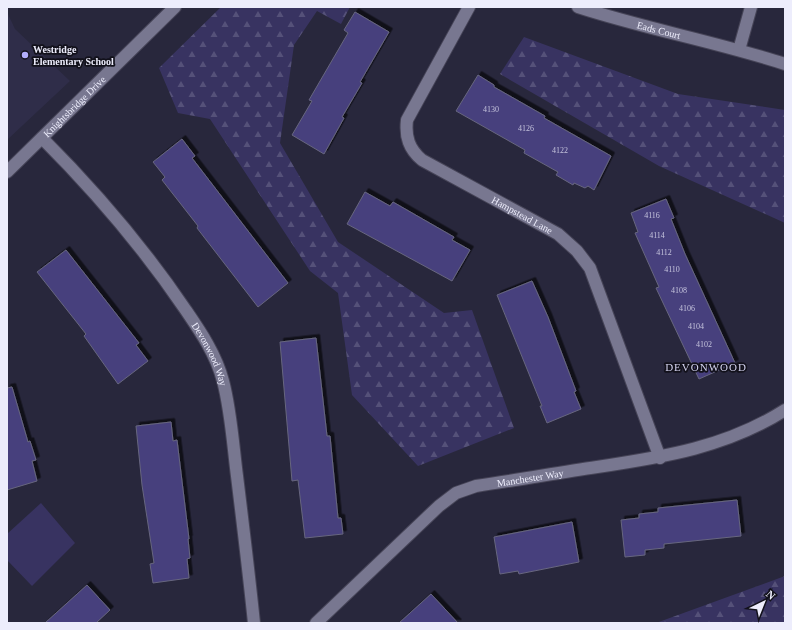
<svg xmlns="http://www.w3.org/2000/svg" width="792" height="630" font-family="Georgia,serif">
	<style>
		.built { fill: #2f2d49 }
		.forest { fill: url(#forest-firs) }
		.green { fill: #383361 }
		.building { fill: #47407d; stroke: #67667f; filter: url(#shadow) }
		.lines { fill: none; stroke-linecap: round; stroke-linejoin: round }
		.street-casing { stroke: #464457; stroke-width: 14 }
		.street { stroke: #787790; stroke-width: 12 }
		.poi-dot { fill: #b2adf9; stroke: #12111b; stroke-width: 1.5 }
		.labels { text-anchor: middle; stroke-width: 3.5; stroke-linejoin: round; paint-order: stroke }
		.number-label { font-size: 8px; fill: #c4c2dc }
		.street-label { font-size: 10px; fill: #ededfc; stroke: #12111b }
		.poi-label { font-size: 10px; font-weight: bold; fill: #ededfc; stroke: #12111b; text-anchor: start }
		.neighbourhood-label { font-size: 11px; letter-spacing: 1px; fill: #d4d3ef; stroke: #12111b }
	</style>
	<defs>
		<pattern id="forest-firs" width="22" height="20" patternUnits="userSpaceOnUse"><rect width="22" height="20" fill="#383361"/><path d="M5 1l3.5 6h-7zM16 11l3.5 6h-7z" fill="#555179"/></pattern>
		<filter id="shadow"><feDropShadow dx="3.5" dy="-3.5" stdDeviation="0" flood-color="#0009"/></filter>
	</defs>
	<rect width="100%" height="100%" fill="#28273c"/>
	<path class="built" d="M 7,12 L 15,29 L 70,81 L 7,140 Z"/>
	<path class="forest" d="M 221,7 L 350,7 L 341,24 L 317,11 L 294,45 L 280,143 L 338,242 L 444,313 L 472,310 L 514,428 L 418,466 L 352,395 L 338,293 L 310,271 L 210,119 L 178,113 L 159,68 Z
		M 524,37 L 678,94 L 785,110 L 785,223 L 659,166 L 500,74 Z
		M 785,576 L 785,623 L 656,623 Z"/>
	<path class="green" d="M 41,503 L 75,543 L 32,586 L 7,560 L 7,534 Z"/>
	<path class="building" d="M 355,12 L 389,32 L 360,82 L 362,83 L 342,117 L 344,118 L 324,154 L 292,135 L 312,101 L 309,100 L 348,33 L 344,30 Z
		M 478,75 L 494,85 L 494,87 L 545,116 L 544,118 L 611,156 L 594,190 L 588,186 L 585,188 L 574,183 L 573,185 L 556,175 L 558,172 L 524,153 L 525,150 L 456,111 Z
		M 182,139 L 195,156 L 192,158 L 288,283 L 258,307 L 197,228 L 198,226 L 162,180 L 165,177 L 153,162 Z
		M 365,192 L 390,206 L 393,202 L 454,237 L 452,240 L 470,250 L 452,281 L 347,224 Z
		M 666,199 L 674,218 L 671,219 L 685,254 L 735,363 L 699,379 L 656,288 L 659,287 L 635,233 L 638,232 L 631,213 Z
		M 66,250 L 139,343 L 136,345 L 148,361 L 118,384 L 84,336 L 86,334 L 37,272 Z
		M 532,281 L 548,317 L 576,391 L 574,392 L 581,409 L 547,423 L 540,406 L 542,406 L 497,295 Z
		M 316,338 L 327,436 L 330,436 L 338,518 L 341,518 L 343,534 L 305,538 L 298,480 L 292,481 L 280,342 Z
		M 12,387 L 28,442 L 30,441 L 36,460 L 32,461 L 37,481 L 7,490 L 7,388 Z
		M 171,422 L 173,441 L 177,440 L 189,539 L 188,539 L 190,558 L 187,559 L 189,578 L 153,583 L 150,564 L 154,563 L 142,485 L 136,426 Z
		M 737,500 L 741,536 L 664,544 L 664,548 L 645,550 L 645,555 L 625,557 L 621,520 L 639,518 L 639,514 L 658,512 L 658,508 Z
		M 572,522 L 579,562 L 519,574 L 518,571 L 500,574 L 494,537 Z
		M 87,585 L 110,610 L 96,623 L 45,623 Z
		M 431,594 L 458,623 L 399,623 Z"/>
	<g class="lines">
		<g class="street-casing">
			<g id="street">
				<path id="s1" d="M 469,7 L 407,120 C 405,137 409,149 422,160 L 558,234 L 577,251 L 590,268 L 660,458"/>
				<path id="s2" d="M 578,7 C 646,29 717,42 785,64"/>
				<path d="M 739,50 L 751,7"/>
				<path id="s3" d="M 42,138 C 95,191 143,247 185,309 C 200,331 216,354 223,381 C 231,411 233,445 237,476 C 243,525 249,574 254,623"/>
				<path id="s4" d="M 7,172 L 175,7"/>
				<path id="s5" d="M 316,623 L 439,506 L 456,493 L 476,486 C 517,480 557,473 597,467 C 664,457 727,447 785,410"/>
			</g>
		</g>
		<use href="#street" class="street"/>
	</g>
	<circle class="poi-dot" cx="25" cy="55" r="4"/>
	<g class="labels">
		<g class="number-label">
			<text x="491" y="112">4130</text>
			<text x="526" y="131">4126</text>
			<text x="560" y="153">4122</text>
			<text x="652" y="218">4116</text>
			<text x="657" y="238">4114</text>
			<text x="664" y="255">4112</text>
			<text x="672" y="272">4110</text>
			<text x="679" y="293">4108</text>
			<text x="687" y="311">4106</text>
			<text x="696" y="329">4104</text>
			<text x="704" y="347">4102</text>
		</g>
		<g class="street-label">
			<text dy="4" stroke="none"><textPath href="#s2" startOffset="84">Eads Court</textPath></text>
			<text dy="4" stroke="none"><textPath href="#s4" startOffset="94">Knightsbridge Drive</textPath></text>
			<text dy="4" stroke="none"><textPath href="#s1" startOffset="288">Hampstead Lane</textPath></text>
			<text dy="4" stroke="none"><textPath href="#s3" startOffset="275">Devonwood Way</textPath></text>
			<text dy="4" stroke="none"><textPath href="#s5" startOffset="267">Manchester Way</textPath></text>
		</g>
		<g class="poi-label">
			<text x="33" y="53">Westridge<tspan x="33" dy="12">Elementary School</tspan></text>
		</g>
		<g class="neighbourhood-label">
			<text x="706" y="371">DEVONWOOD</text>
		</g>
	</g>
	<rect width="792" height="630" fill="none" stroke="#ededfc" stroke-width="16"/>
	<g transform="translate(764 602) rotate(43)" stroke="#12111b" stroke-width="3" paint-order="stroke">
	<path d="M0-3L7 15L0 10L-7 15Z" fill="#ededfc"/>
	<text y="-6" font-size="11" font-weight="bold" text-anchor="middle" fill="#ededfc">N</text>
	</g>
</svg>
